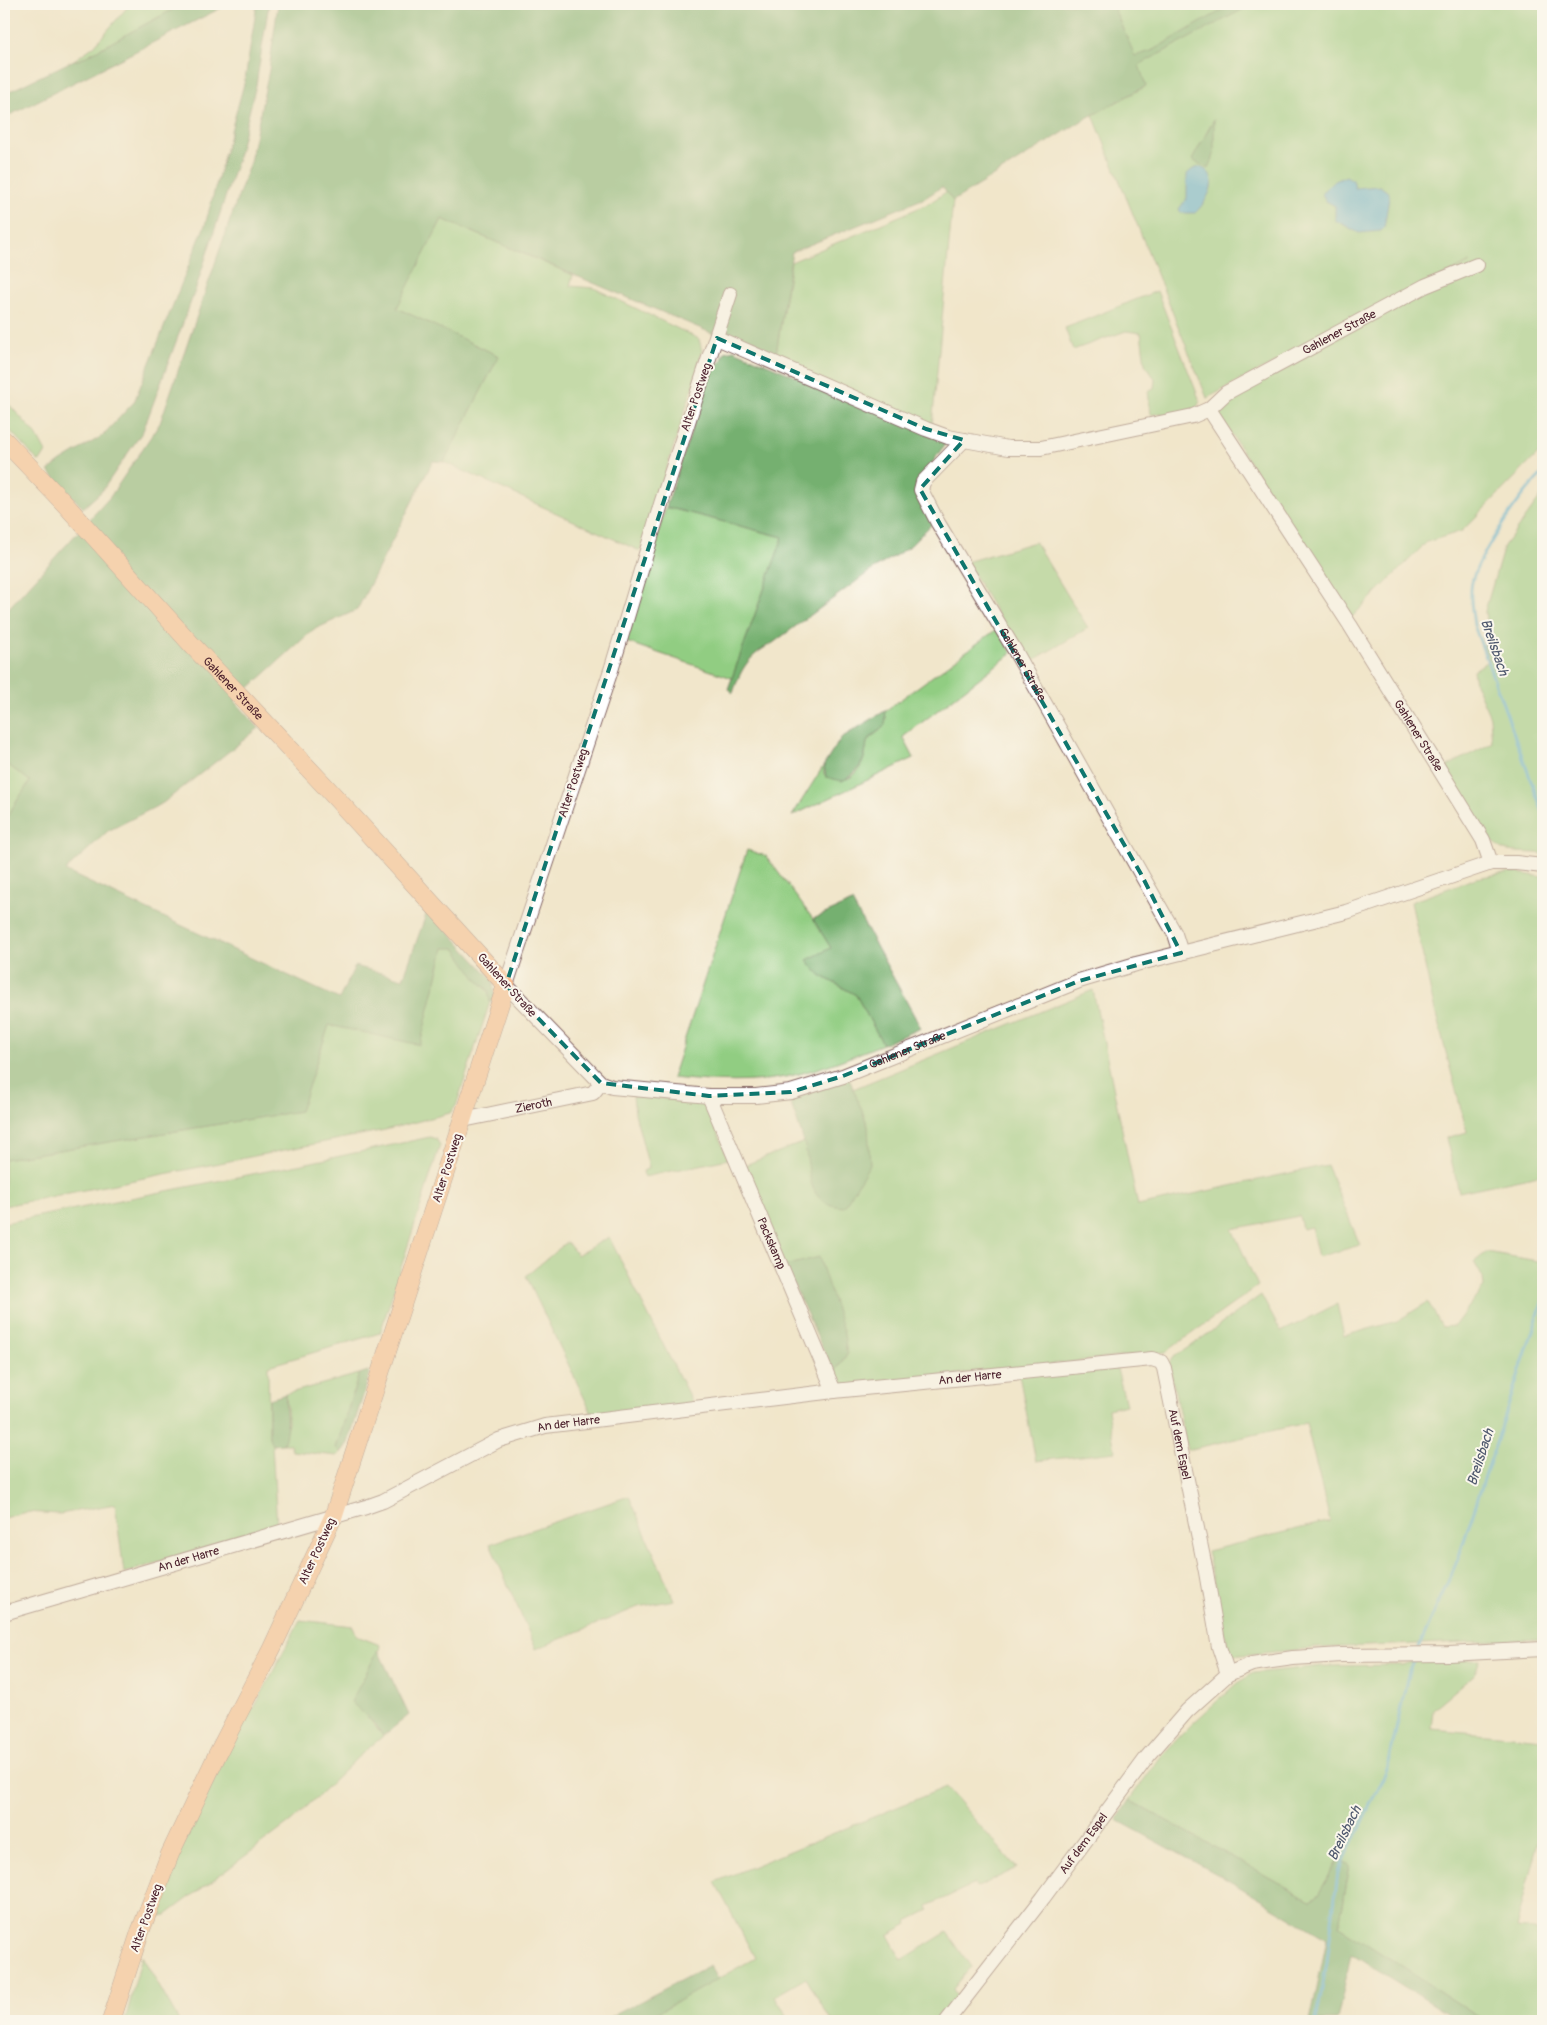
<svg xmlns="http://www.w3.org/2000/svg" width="1547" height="2025" font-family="Pangolin,sans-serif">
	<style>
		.green { fill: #91cd82; stroke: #6e7656 }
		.forest { fill: #74b070; stroke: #5f684e }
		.water { fill: #56aed3; stroke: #50667f }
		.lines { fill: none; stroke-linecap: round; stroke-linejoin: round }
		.stream { stroke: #56aed3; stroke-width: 3 }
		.minor-casing { stroke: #846563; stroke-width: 16 }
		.major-casing { stroke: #846563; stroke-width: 19 }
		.minor { stroke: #fff; stroke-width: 14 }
		.major { stroke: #fbbb8d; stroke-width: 18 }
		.marked { fill: none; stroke: #0f766e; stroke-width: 4; stroke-dasharray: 10 6; stroke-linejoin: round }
		.labels { text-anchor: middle; stroke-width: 4; stroke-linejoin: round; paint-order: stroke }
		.street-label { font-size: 12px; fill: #4a1f2b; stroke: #fbf7ec }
		.water-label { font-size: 14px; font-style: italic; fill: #4f586e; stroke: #fbf7ec }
	</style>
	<rect width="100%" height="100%" fill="#fbf7ec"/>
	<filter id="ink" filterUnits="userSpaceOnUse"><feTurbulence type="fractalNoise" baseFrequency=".02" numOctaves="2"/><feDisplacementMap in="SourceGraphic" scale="10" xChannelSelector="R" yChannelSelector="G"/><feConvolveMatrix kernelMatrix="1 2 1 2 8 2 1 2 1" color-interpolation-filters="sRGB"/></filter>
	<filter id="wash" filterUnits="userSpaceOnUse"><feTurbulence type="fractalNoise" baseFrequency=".0096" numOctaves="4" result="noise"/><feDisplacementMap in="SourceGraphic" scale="20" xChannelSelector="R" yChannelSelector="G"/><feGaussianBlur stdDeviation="1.12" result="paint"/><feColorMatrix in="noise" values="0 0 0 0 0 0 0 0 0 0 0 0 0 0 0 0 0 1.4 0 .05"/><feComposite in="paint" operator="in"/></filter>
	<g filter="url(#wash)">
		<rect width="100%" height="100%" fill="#f1e6cb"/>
		<path class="green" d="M 130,4 L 183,4 L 79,60 L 74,60 L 94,46 Z
			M 1112,4 L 1543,4 L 1543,449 L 1462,531 L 1427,542 L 1351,618 L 1220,417 L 1220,410 L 1228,397 L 1470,262 L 1207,398 L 1093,115 L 1146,86 Z
			M 946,192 L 953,201 L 932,426 L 775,360 L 791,262 L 928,204 Z
			M 442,219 L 573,275 L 570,286 L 594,288 L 699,339 L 702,351 L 692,389 L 640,551 L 444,462 L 499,356 L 396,308 Z
			M 1157,291 L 1200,401 L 1197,407 L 1164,421 L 1162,413 L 1151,415 L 1148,391 L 1154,388 L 1155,379 L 1145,364 L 1141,333 L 1126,331 L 1073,350 L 1065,328 Z
			M 4,399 L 36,434 L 46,452 L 41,460 L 38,461 L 4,424 Z
			M 1543,494 L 1543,854 C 1533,852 1513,853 1504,850 C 1488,844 1454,785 1444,768 L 1492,743 L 1490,717 L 1475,683 L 1473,671 L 1489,660 L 1484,646 L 1488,639 L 1485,611 L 1504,546 Z
			M 666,507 L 783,537 L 732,678 L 626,642 Z
			M 1035,542 L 1088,628 L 1027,664 L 966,562 Z
			M 997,629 L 1012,653 L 903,737 L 914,758 L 792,816 L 824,765 L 824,774 C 852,791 865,767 867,742 C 877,729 889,731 885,711 Z
			M 4,762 L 30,781 L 4,821 Z
			M 747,850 L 766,856 L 813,919 L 831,948 L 808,960 L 820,975 L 856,995 L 883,1044 C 847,1058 811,1074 773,1079 C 739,1084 705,1081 672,1078 Z
			M 1511,872 L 1543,877 L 1543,1174 L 1459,1192 L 1446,1138 L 1467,1132 L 1434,1007 L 1411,902 L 1476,878 Z
			M 450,946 L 455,948 L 490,994 L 490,1002 L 456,1106 L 450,1113 L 385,1130 L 4,1206 L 4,1159 L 300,1111 L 329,1025 L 420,1044 L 444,948 Z
			M 1093,990 L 1138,1206 L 1327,1165 L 1360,1245 L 1318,1257 L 1311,1227 L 1302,1229 L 1299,1216 L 1232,1229 L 1258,1286 L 1166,1352 L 845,1386 L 835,1376 L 837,1369 L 847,1354 L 819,1258 L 785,1266 L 740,1167 L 804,1142 L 805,1144 L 868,1126 L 853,1089 Z
			M 633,1096 L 705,1102 L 728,1159 L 644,1177 L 643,1171 L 649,1168 L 635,1113 Z
			M 430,1137 L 436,1139 L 440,1145 L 380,1333 L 268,1366 L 269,1437 L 272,1445 L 277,1526 L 124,1573 L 115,1504 L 60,1514 L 26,1512 L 4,1518 L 4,1223 L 293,1166 Z
			M 609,1237 L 693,1404 L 593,1416 L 526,1276 L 567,1242 L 577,1255 Z
			M 1487,1252 L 1543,1262 L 1543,1639 L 1317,1648 L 1230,1656 L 1207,1551 L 1330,1521 L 1306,1423 L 1187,1450 L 1169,1363 L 1173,1357 L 1187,1349 L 1261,1295 L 1281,1332 L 1337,1304 L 1344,1336 L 1397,1321 L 1428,1302 L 1442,1327 L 1454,1326 L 1484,1287 L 1483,1278 L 1474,1262 Z
			M 1116,1365 L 1126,1405 L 1108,1409 L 1115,1452 L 1036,1461 L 1019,1375 Z
			M 359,1374 L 336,1448 L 341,1453 L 337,1456 L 292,1451 L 290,1444 L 283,1444 L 288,1423 L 286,1394 Z
			M 629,1496 L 674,1600 L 638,1607 L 536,1649 L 490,1544 Z
			M 300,1620 L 353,1626 L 357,1636 L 380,1645 L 368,1717 L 383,1736 L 358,1757 L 292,1821 L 166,1915 L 159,1916 L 155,1913 L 154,1906 L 241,1723 L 254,1708 Z
			M 1480,1659 L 1475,1674 L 1433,1709 L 1431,1729 L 1543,1739 L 1543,1829 L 1541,1829 L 1516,1928 L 1543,1931 L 1543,2021 L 1485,2021 L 1339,1926 L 1350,1865 L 1338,1860 L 1318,1895 L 1310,1900 L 1129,1800 L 1162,1755 L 1191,1725 L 1237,1683 L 1254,1673 L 1323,1666 L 1402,1665 L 1416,1660 Z
			M 946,1787 L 1017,1868 L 976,1888 L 974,1884 L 928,1906 L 929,1910 L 907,1921 L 908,1924 L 888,1935 L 902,1960 L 947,1932 L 971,1967 L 953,1989 L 959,1999 L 941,2021 L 831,2021 L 806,1978 L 775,1996 L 790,2021 L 642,2021 L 755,1958 L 715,1882 Z
			M 142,1956 L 179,2021 L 125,2021 Z"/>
		<path class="forest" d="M 183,4 L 229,4 L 4,118 L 4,94 L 74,60 L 79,60 Z
			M 257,4 L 269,4 L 256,85 L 237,161 L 196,288 L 143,431 L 102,491 L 83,508 L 48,471 L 61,461 L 102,436 L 134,402 L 205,225 L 245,80 Z
			M 278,4 L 1112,4 L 1135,56 L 1151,51 L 1226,8 L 1228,4 L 1253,4 L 1139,65 L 1146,86 L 1085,119 L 953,201 L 942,187 L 925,198 L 792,252 L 775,360 L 442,219 L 397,308 L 499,356 L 444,462 L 433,461 L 357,610 L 313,630 L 235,701 L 259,728 L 163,803 L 108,831 L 65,871 L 339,999 L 355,966 L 403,979 L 428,909 L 493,980 L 495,1001 L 490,1002 L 488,990 L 478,981 L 455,948 L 444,948 L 420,1045 L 329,1025 L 300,1111 L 4,1159 L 4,821 L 30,781 L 4,762 L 4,613 L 110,497 L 160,423 L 250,162 L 269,70 Z
			M 1214,119 L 1214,155 L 1209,169 L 1192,160 Z
			M 734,350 L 947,441 L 916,487 L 934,522 L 909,547 L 869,572 L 773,643 C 749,655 741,668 733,693 L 728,689 L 783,537 L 666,507 L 713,367 L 721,362 L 725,352 Z
			M 885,711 C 889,731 877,728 867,742 C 865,761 860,772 842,781 L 826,777 L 824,765 L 841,738 Z
			M 852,902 L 921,1028 L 883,1044 L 856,995 L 820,975 L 807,960 L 831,948 L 813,919 Z
			M 849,1078 L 868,1126 L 870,1164 L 844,1207 C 804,1205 812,1172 804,1143 C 800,1128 794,1113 789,1099 Z
			M 819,1257 L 844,1334 L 847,1354 L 837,1369 L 835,1376 L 785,1266 Z
			M 368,1371 L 370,1374 L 348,1443 L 341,1453 L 336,1448 L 359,1374 Z
			M 286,1394 C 284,1411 290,1427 283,1444 L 272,1445 L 269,1437 L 269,1399 Z
			M 378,1650 L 409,1715 L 383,1736 L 376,1725 L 351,1702 Z
			M 1129,1800 L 1310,1900 L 1318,1895 L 1338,1860 L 1350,1865 L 1339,1926 L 1485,2021 L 1460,2021 L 1351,1954 L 1337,2021 L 1310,2021 L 1327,1939 L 1226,1879 L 1117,1820 Z
			M 710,1965 L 718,1979 L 642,2021 L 603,2021 Z"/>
		<path class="water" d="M 1200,167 C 1223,175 1207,202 1195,213 L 1181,213 L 1179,209 L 1187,198 L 1187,174 L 1193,169 Z
			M 1346,176 L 1353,180 L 1355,188 L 1380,186 L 1388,192 L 1389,198 L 1384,228 L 1381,231 L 1359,233 L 1335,220 L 1335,206 L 1326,201 L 1322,194 L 1331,183 Z"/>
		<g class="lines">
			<path class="stream" d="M 1543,473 C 1521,494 1485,547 1474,575 C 1468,590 1472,610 1474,625 L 1543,813
				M 1419,1647 L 1458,1559 L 1543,1300
				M 1316,2021 L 1327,1962 L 1338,1872 L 1388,1767 L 1409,1670 L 1413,1661"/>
		</g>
	</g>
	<g filter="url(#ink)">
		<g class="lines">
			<g class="minor-casing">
				<g id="minor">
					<path id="s1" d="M 730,294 L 661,504 L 612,667 L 506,985 L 601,1083 L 612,1087 L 709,1096 L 756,1096 L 791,1092 L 843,1076 L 1079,981 L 1136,964 L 1346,912 L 1491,863 L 1516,863 L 1543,866"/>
					<path id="s2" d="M 717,338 L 926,429 L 948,437 L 1008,448 L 1041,448 L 1193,416 L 1209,409 L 1226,393 L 1425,286 L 1477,265"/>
					<path id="s3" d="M 1209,409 L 1350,625 L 1483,840 L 1491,863"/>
					<path id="s4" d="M 964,440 L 923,482 L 921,490 L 938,523 L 1014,649 L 1141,874 L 1175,934 L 1181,953"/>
					<path id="s5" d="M 709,1096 L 834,1391"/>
					<path id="s6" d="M 463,1120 L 593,1093 L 601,1083"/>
					<path id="s7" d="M 4,1613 L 366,1507 L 383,1501 L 499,1440 L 545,1426 L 834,1391 L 1152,1359 L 1161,1362 L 1164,1368 L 1206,1572 L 1219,1647 L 1228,1674"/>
					<path id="s8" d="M 947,2021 L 1043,1898 L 1148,1756 L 1187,1711 L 1228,1674 L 1252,1664 L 1293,1658 L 1342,1655 L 1449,1654 L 1543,1649"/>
				</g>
			</g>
			<g class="major-casing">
				<g id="major">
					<path id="s9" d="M 4,440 L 63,502 L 192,645 L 325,786 L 506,985 L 334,1515 L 272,1648 L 217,1755 L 170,1854 L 140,1932 L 111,2021"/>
				</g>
			</g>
			<use href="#minor" class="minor"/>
			<use href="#major" class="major"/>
		</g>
	</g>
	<path d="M0 0H1547V2025H0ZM 717,338 L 926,429 L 964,440 L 920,489 L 1141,874 L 1181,953 L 1079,981 L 843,1076 L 791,1092 L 709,1096 L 601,1083 L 506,985 Z" fill="#f1e6cb" fill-opacity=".55" fill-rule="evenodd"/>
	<path class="marked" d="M 717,338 L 926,429 L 964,440 L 920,489 L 1141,874 L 1181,953 L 1079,981 L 843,1076 L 791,1092 L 709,1096 L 601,1083 L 506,985 Z"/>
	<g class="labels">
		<g class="street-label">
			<text dy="4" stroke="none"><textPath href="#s2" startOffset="670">Gahlener Straße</textPath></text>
			<text transform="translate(696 397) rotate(-71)" y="4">Alter Postweg</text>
			<text dy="4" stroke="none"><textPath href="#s4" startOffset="269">Gahlener Straße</textPath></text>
			<text dy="4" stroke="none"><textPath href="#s9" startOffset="338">Gahlener Straße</textPath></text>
			<text dy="4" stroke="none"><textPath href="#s3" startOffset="388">Gahlener Straße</textPath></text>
			<text transform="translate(573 783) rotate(-72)" y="4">Alter Postweg</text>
			<text transform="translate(507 985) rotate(48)" y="4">Gahlener Straße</text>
			<text dy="4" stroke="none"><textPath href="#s1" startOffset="1178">Gahlener Straße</textPath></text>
			<text dy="4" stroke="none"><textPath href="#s6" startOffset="72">Zieroth</textPath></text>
			<text transform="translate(447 1168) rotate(-72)" y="4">Alter Postweg</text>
			<text dy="4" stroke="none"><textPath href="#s5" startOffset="160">Packskamp</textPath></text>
			<text dy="4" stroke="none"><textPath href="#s7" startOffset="1002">An der Harre</textPath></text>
			<text dy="4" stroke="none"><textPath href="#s7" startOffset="598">An der Harre</textPath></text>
			<text dy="4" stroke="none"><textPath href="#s7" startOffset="1279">Auf dem Espel</textPath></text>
			<text transform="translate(317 1551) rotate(-65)" y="4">Alter Postweg</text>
			<text dy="4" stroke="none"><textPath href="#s7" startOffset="192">An der Harre</textPath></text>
			<text dy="4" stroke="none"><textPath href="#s8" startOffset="224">Auf dem Espel</textPath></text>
			<text transform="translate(146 1918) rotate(-70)" y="4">Alter Postweg</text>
		</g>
		<g class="water-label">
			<text transform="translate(1495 647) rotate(71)" y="5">Breilsbach</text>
			<text transform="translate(1480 1457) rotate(-72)" y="5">Breilsbach</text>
			<text transform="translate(1344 1833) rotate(-64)" y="5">Breilsbach</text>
		</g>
	</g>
	<rect width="1547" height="2025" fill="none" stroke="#fbf7ec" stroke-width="20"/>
</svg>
